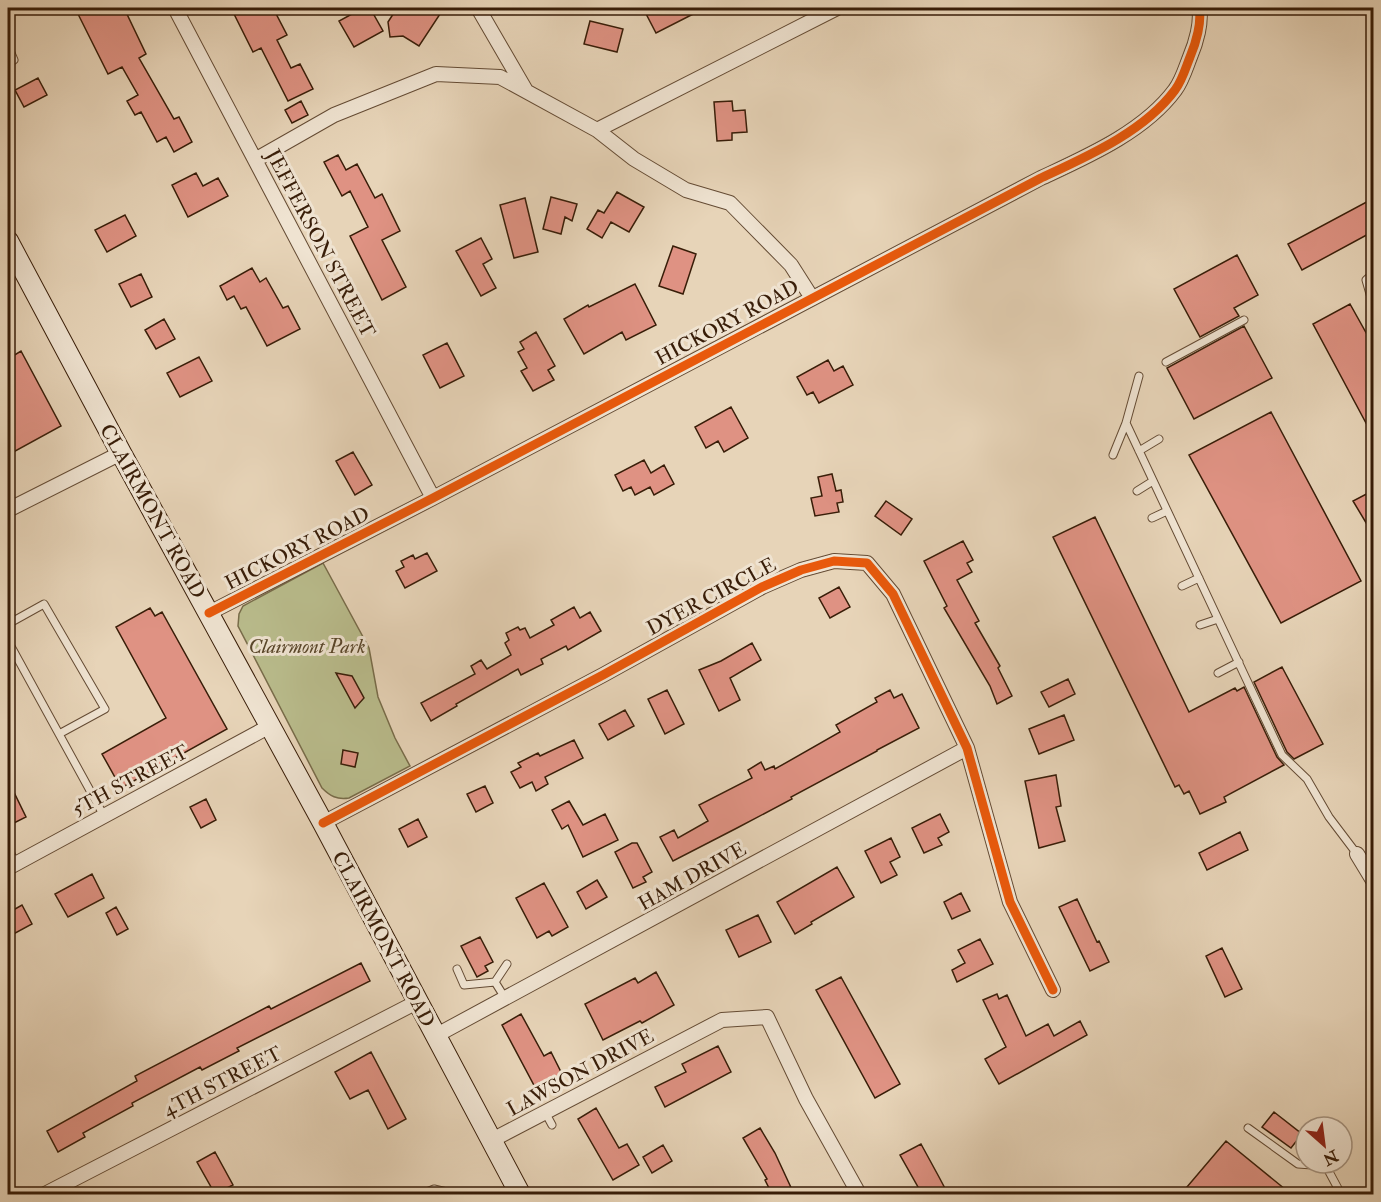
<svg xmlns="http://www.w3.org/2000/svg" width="1381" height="1202" font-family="'IM FELL Double Pica',serif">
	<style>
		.green { fill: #b9bc8c; stroke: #786c4a; stroke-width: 1.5 }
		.building { fill: #df9283; stroke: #381d08; stroke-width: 1.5 }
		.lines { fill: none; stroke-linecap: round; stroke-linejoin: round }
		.lane-casing { stroke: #644b34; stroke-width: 9 }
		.street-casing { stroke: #644b34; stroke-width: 16 }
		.secondary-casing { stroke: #381d08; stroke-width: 22 }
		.lane { stroke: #efe3d1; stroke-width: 7 }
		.street { stroke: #efe3d1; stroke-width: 14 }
		.secondary { stroke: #efe3d1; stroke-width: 20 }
		.cycleway-casing { stroke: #efe3d1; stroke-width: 13 }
		.cycleway { stroke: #e8590c; stroke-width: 9 }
		.labels { text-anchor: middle; stroke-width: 6; stroke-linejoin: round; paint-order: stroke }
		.street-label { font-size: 20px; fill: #381d08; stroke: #efe3d1 }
		.park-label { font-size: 20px; font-style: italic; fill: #584529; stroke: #efe3d1 }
	</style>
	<rect width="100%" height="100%" fill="#e7d4b8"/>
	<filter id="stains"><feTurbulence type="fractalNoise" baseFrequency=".00333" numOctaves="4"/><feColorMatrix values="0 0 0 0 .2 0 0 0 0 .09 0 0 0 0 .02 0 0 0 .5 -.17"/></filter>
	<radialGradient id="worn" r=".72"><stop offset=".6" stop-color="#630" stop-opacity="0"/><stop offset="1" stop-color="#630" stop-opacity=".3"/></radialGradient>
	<path class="green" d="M 323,563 L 369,648 L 378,697 L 395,738 L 410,766 L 349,798 C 337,800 330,796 322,788 L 238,626 L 239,614 L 243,606 Z"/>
	<path class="building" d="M 87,8 L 124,8 L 146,54 L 139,58 L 174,119 L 179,117 L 192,142 L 174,152 L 166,137 L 157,142 L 141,112 L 135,115 L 127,101 L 138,95 L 122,67 L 108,74 L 77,12 Z
		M 231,8 L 273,8 L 287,35 L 277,40 L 291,68 L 300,64 L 313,89 L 288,101 L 261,48 L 253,52 Z
		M 363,8 L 370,8 L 383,31 L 354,47 L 339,21 Z
		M 397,8 L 444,8 L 419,46 L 403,36 L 390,37 L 388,22 Z
		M 643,8 L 705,8 L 656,33 Z
		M 590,21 L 623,29 L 617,52 L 584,44 Z
		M 38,78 L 47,95 L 24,107 L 15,90 Z
		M 301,101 L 308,115 L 292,123 L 285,110 Z
		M 732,101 L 733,111 L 745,110 L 747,132 L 732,133 L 732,140 L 717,141 L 714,102 Z
		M 338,155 L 346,170 L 357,164 L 375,198 L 382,194 L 400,231 L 382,240 L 406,287 L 382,300 L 350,236 L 368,227 L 350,191 L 342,196 L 324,162 Z
		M 196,173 L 203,186 L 218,178 L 228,196 L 188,217 L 172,185 Z
		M 617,192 L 644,207 L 629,232 L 611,222 L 602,238 L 587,229 L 598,210 L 604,213 Z
		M 551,197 L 577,204 L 572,221 L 565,217 L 561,234 L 543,229 Z
		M 525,198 L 538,252 L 514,258 L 500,205 Z
		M 1374,198 L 1374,231 L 1302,270 L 1288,244 Z
		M 125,215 L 136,236 L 107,252 L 95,230 Z
		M 481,238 L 492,259 L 483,264 L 496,288 L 481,296 L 456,251 Z
		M 673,246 L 696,254 L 683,294 L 659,286 Z
		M 1237,255 L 1258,295 L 1234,308 L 1239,316 L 1200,337 L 1174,289 Z
		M 252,268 L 260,282 L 266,278 L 283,308 L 288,306 L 300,329 L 267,346 L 246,307 L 241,309 L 234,296 L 227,300 L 220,286 Z
		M 141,274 L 152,297 L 131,307 L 119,284 Z
		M 635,284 L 656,325 L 626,340 L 622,332 L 584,354 L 564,319 L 588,305 L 589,307 Z
		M 1350,304 L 1374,347 L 1374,438 L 1313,324 Z
		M 164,319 L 175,339 L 156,349 L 145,330 Z
		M 1244,326 L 1272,378 L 1194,419 L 1167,368 Z
		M 536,332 L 555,366 L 548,370 L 554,380 L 533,391 L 521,371 L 527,368 L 518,352 L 524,349 L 520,342 Z
		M 447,343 L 464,376 L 440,388 L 423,355 Z
		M 21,351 L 61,426 L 8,455 L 8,359 Z
		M 199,357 L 212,381 L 180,397 L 167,373 Z
		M 828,360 L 834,371 L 843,366 L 853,385 L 819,403 L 813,392 L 807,395 L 797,377 Z
		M 731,407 L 748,438 L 724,452 L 718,441 L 706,448 L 695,427 Z
		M 1271,412 L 1361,581 L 1281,623 L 1189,455 Z
		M 353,452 L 372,485 L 355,495 L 336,461 Z
		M 644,460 L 651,473 L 664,465 L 674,484 L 654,495 L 650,487 L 635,495 L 631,487 L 623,491 L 615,475 Z
		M 832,474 L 836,491 L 841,490 L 843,502 L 837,503 L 839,512 L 815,516 L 811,498 L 822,496 L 818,477 Z
		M 1374,490 L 1374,536 L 1353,501 Z
		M 886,501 L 912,519 L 901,535 L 875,516 Z
		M 1095,517 L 1189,712 L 1235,688 L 1237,691 L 1244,687 L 1277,757 L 1284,765 L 1224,797 L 1226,802 L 1200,814 L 1189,791 L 1184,794 L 1179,785 L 1175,787 L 1053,537 Z
		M 963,541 L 973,560 L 967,563 L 972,572 L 957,580 L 979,621 L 975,623 L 1000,666 L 998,668 L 1012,696 L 997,704 L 990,686 L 944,608 L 947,606 L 924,561 Z
		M 427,553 L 437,571 L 405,588 L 396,571 L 404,567 L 401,561 L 413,555 L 415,559 Z
		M 839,587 L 850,607 L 830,618 L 819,598 Z
		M 574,607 L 580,618 L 590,612 L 601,631 L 568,650 L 566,646 L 541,659 L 543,664 L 521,675 L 518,669 L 456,704 L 457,706 L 431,721 L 421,703 L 475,674 L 471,666 L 481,660 L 487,669 L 511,655 L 505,643 L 509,640 L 506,633 L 518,627 L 520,630 L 525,628 L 530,638 L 554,625 L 551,620 Z
		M 150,608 L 155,616 L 162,612 L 227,729 L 121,788 L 102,754 L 166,718 L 116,627 Z
		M 752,643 L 761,660 L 730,678 L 740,700 L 719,711 L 699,670 L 721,661 Z
		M 1282,667 L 1323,744 L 1294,759 L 1287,752 L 1254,682 Z
		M 336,673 L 352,676 L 364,698 L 355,708 Z
		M 1068,679 L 1075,694 L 1049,707 L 1041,692 Z
		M 667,690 L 684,724 L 665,734 L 648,699 Z
		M 890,690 L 894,698 L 902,694 L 919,728 L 877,750 L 877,751 L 791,797 L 792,799 L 737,828 L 673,861 L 660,837 L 674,830 L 678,838 L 708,821 L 699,805 L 752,778 L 748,770 L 761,762 L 765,770 L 774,766 L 775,769 L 840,732 L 836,725 L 877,702 L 875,698 Z
		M 625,710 L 634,726 L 608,740 L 599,724 Z
		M 1064,715 L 1074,740 L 1039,754 L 1029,729 Z
		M 574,740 L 583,758 L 545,777 L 548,784 L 536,791 L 532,782 L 520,788 L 511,772 L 521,767 L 518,763 L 538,753 L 540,756 Z
		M 343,750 L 358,753 L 355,767 L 341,764 Z
		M 1056,775 L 1061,806 L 1056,807 L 1065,841 L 1039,848 L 1025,781 Z
		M 8,780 L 26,817 L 8,826 Z
		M 485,786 L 493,803 L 476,812 L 467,794 Z
		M 206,799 L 216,820 L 201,828 L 190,807 Z
		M 569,801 L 583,825 L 605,814 L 618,840 L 583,857 L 568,825 L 562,829 L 552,810 Z
		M 940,814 L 949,832 L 938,838 L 942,845 L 924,853 L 912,828 Z
		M 418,819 L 427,837 L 408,847 L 399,829 Z
		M 1240,832 L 1248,850 L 1207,870 L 1199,853 Z
		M 891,838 L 900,857 L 890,862 L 897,875 L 881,883 L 865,851 Z
		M 632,843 L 637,843 L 652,872 L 643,877 L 646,882 L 633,888 L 615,852 Z
		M 837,867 L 854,897 L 811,922 L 812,924 L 795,934 L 777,902 Z
		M 92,874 L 104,898 L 68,917 L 55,894 Z
		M 597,880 L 607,897 L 586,909 L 577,892 Z
		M 544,883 L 568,927 L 552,936 L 549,931 L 537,938 L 516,898 Z
		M 961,893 L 970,911 L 952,919 L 944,902 Z
		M 1077,899 L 1097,942 L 1099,941 L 1109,962 L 1090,971 L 1059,907 Z
		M 22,905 L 32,924 L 8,937 L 8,913 Z
		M 116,907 L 128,929 L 117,935 L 106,913 Z
		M 758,915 L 771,942 L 739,957 L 726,930 Z
		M 480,937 L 493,962 L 485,966 L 488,971 L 477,977 L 461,946 Z
		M 980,939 L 993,964 L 957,982 L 952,970 L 965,963 L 958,950 Z
		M 1222,948 L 1242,989 L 1225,997 L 1206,956 Z
		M 361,963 L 370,981 L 237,1048 L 239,1051 L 202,1070 L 200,1067 L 132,1103 L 133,1106 L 83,1133 L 85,1137 L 58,1152 L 47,1131 L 137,1081 L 135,1076 L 269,1006 L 271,1009 Z
		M 656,972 L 674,1005 L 642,1023 L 640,1021 L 603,1040 L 585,1004 L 635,978 L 638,983 Z
		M 841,977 L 900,1084 L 875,1098 L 816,990 Z
		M 997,994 L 999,999 L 1007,995 L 1026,1036 L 1048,1024 L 1054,1036 L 1080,1021 L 1087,1035 L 999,1084 L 985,1059 L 1006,1047 L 983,1000 Z
		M 521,1014 L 544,1056 L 551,1052 L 563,1076 L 536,1089 L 502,1025 Z
		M 718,1046 L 731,1072 L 665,1107 L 655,1087 L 686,1072 L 682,1064 Z
		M 371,1052 L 406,1119 L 388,1129 L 368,1090 L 350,1099 L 335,1072 Z
		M 596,1108 L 619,1148 L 627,1144 L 639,1165 L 613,1180 L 578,1119 Z
		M 1274,1112 L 1302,1134 L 1291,1148 L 1262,1127 Z
		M 760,1128 L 775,1153 L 794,1194 L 772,1194 L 765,1180 L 767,1179 L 743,1138 Z
		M 1226,1141 L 1291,1194 L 1181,1194 Z
		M 921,1144 L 939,1177 L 948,1194 L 922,1194 L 900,1155 Z
		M 663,1145 L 672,1161 L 652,1173 L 643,1157 Z
		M 215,1152 L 233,1185 L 215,1194 L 197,1162 Z"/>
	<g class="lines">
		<g class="lane-casing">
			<path id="lane" d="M 8,46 L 14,60 L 8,64
				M 1374,273 L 1366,280 L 1374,308
				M 1166,362 L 1244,320
				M 1126,423 L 1282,755 L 1307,779 L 1329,817 L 1357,854
				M 1139,451 L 1159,439
				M 1113,455 L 1126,423 L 1139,376
				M 1137,491 L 1153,481
				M 1152,518 L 1167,511
				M 1182,586 L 1199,578
				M 8,624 L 44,604 L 105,709 L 59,734
				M 1200,625 L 1218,619
				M 8,641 L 104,816
				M 1218,673 L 1239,662
				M 8,848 L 16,864
				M 457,969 L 464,985 L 495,982
				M 505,998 L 495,982 L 507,964
				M 545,1112 L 552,1125
				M 1248,1128 L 1298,1164 L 1326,1166 L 1341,1194
				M 422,1194 L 434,1189 L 455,1194"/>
		</g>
		<g class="street-casing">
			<path id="street" d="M 175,8 L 433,498
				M 478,8 L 525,89
				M 597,130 L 837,8
				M 255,160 L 334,115 L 436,74 L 500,77 L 597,130 L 634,159 L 686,190 L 730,203 L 791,265 L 812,298
				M 8,510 L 121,453
				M 209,613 L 433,498 L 1041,178 C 1086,157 1144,132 1175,90 C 1182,81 1186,67 1190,57 C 1196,43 1202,22 1199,8
				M 323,823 L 603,675 L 762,587 L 801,570 L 834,561 L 867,563 L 893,594 L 967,748 L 1010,902 L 1053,990
				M 1357,854 L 1374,882
				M 8,868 L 270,726
				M 435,1036 L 967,748
				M 492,1140 L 722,1020 L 767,1017 L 806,1099 L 859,1194
				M 45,1194 L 417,1002"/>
		</g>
		<g class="secondary-casing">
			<path id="secondary" d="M 8,241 L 121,453 L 323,823 L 520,1194"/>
		</g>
		<use href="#lane" class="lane"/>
		<use href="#street" class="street"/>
		<use href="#secondary" class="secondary"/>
		<g class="cycleway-casing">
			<path id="cycleway" d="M 209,613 L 433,498 L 1041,178 C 1086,157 1144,132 1175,90 C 1182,81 1186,67 1190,57 C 1196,43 1202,22 1199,8
				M 323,823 L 603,675 L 762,587 L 801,570 L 834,561 L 867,563 L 893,594 L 967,748 L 1010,902 L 1053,990"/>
		</g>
		<use href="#cycleway" class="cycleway"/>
	</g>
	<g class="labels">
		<g class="street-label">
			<text transform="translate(321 243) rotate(62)" y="7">JEFFERSON STREET</text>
			<text transform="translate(727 322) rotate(-28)" y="7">HICKORY ROAD</text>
			<text transform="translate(153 511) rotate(61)" y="7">CLAIRMONT ROAD</text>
			<text transform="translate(297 548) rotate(-27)" y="7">HICKORY ROAD</text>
			<text transform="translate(711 596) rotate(-28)" y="7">DYER CIRCLE</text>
			<text transform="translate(130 780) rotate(-28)" y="7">5TH STREET</text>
			<text transform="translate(692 876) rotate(-29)" y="7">HAM DRIVE</text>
			<text transform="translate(384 939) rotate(62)" y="7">CLAIRMONT ROAD</text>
			<text transform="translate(580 1072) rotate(-28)" y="7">LAWSON DRIVE</text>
			<text transform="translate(222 1081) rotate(-27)" y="7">4TH STREET</text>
		</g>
		<g class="park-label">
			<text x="307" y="653">Clairmont Park</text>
		</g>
	</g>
	<rect width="1381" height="1202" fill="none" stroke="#e7d4b8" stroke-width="30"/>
	<rect x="9" y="9" width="1363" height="1184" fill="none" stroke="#381d08" stroke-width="3"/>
	<rect x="15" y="15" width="1351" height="1172" fill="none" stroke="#381d08" stroke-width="1.5"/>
	<g transform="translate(1324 1145) rotate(152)"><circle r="28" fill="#efe3d1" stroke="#a69481" stroke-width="1.5"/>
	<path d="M0-4.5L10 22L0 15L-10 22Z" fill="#8f2418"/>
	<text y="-9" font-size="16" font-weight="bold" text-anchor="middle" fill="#381d08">N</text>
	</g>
	<rect width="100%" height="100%" filter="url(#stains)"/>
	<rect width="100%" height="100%" fill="url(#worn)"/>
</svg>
